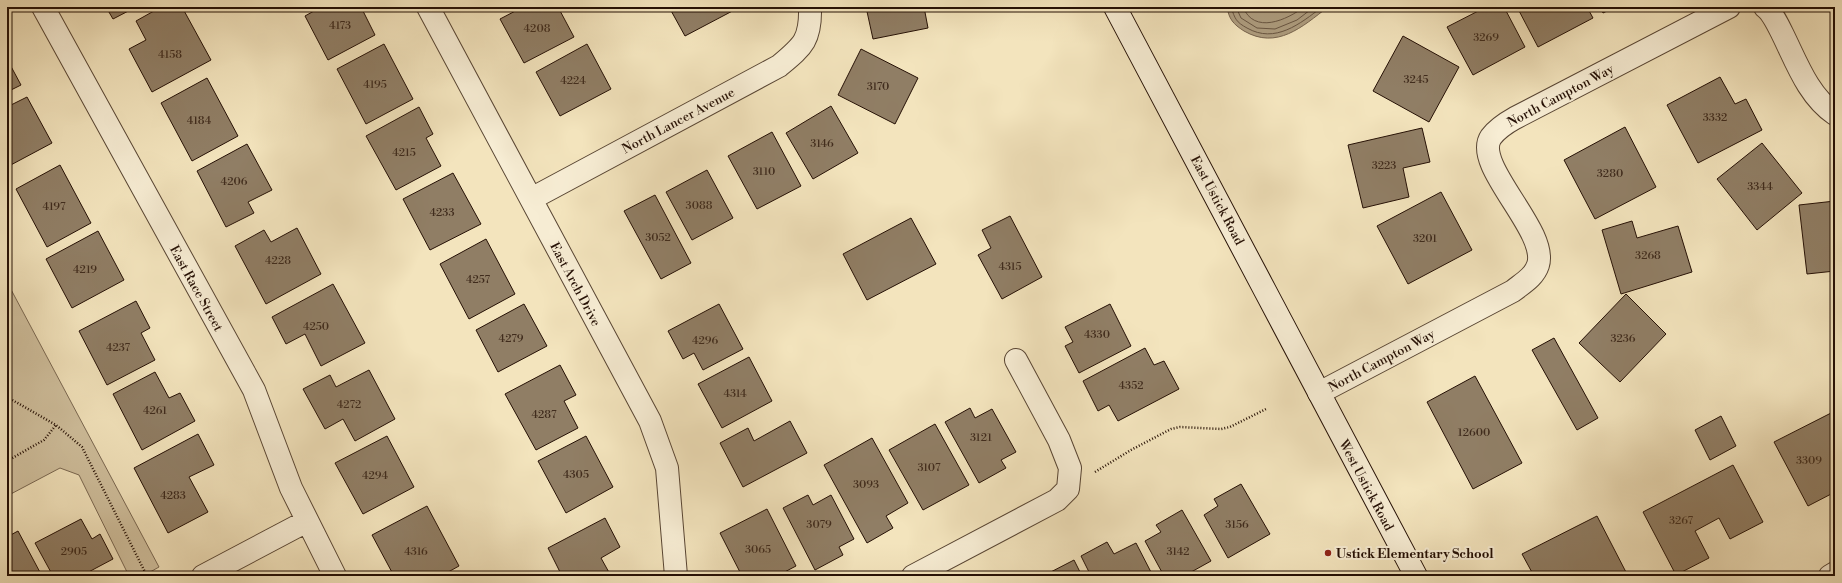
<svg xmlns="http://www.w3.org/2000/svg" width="1842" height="583" font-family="'Libre Bodoni',serif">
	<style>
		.green { fill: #d0c09e; stroke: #7a6852 }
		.water { fill: #ad9c7e; stroke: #77644e }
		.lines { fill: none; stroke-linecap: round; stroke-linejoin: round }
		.shore { stroke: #695642; stroke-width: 1 }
		.building { fill: #907e65; stroke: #251005 }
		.street-casing { stroke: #584533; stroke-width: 24 }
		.secondary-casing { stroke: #251005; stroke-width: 24 }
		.path { stroke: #251005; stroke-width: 2.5; stroke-dasharray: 1 2; stroke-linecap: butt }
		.street { stroke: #f7edd4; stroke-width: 22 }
		.secondary { stroke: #f7edd4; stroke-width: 22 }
		.poi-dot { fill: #8f2418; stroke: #f7edd4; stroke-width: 1.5 }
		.labels { text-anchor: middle; stroke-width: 4; stroke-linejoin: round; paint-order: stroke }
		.number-label { font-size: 11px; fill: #402c1d }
		.street-label { font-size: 13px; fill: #251005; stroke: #f7edd4 }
		.poi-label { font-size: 13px; font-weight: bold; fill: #251005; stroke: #f7edd4; text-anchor: start }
	</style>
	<rect width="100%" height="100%" fill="#f3e4bd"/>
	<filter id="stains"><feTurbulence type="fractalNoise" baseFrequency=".005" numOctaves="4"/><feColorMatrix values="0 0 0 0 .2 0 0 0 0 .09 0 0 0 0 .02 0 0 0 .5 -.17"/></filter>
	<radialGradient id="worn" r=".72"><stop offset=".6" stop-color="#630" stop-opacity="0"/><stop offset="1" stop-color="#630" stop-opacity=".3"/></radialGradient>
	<path class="green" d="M 7,282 L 159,567 L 143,576 L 129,576 L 79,475 L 60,468 L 7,496 Z"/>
	<path class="water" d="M 1227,7 L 1328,7 C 1302,27 1277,50 1244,31 C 1233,24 1229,19 1227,7 Z"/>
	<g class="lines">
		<path class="shore" d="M 1231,7 C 1235,19 1236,22 1247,28 C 1275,44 1300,24 1322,7
			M 1236,7 L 1241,18 L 1257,28 L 1275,29 L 1297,20 L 1314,7
			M 1243,7 C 1254,35 1287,20 1304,7"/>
	</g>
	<path class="building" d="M 106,7 L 136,7 L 113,19 Z
		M 161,7 L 182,7 L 211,60 L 152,92 L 129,49 L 146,40 L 136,21 Z
		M 321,7 L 361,7 L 375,35 L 328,60 L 305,16 Z
		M 523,7 L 558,7 L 574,37 L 524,63 L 500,19 Z
		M 669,7 L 740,7 L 685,36 Z
		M 866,7 L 924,7 L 928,28 L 873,39 Z
		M 1486,7 L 1504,7 L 1525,47 L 1473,75 L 1447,27 Z
		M 1517,7 L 1587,7 L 1593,18 L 1538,47 Z
		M 1600,7 L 1615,7 L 1603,13 Z
		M 1403,36 L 1459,67 L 1429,122 L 1373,91 Z
		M 384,44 L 413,99 L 366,124 L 337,69 Z
		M 587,44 L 611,89 L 560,116 L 536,72 Z
		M 861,49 L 918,78 L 895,124 L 838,95 Z
		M 7,59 L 21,85 L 7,92 Z
		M 1720,77 L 1735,104 L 1746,99 L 1762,130 L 1698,163 L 1667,105 Z
		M 207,78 L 238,136 L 192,161 L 161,103 Z
		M 27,97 L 52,143 L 7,167 L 7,107 Z
		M 831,106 L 858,153 L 813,179 L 786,133 Z
		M 419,107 L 433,134 L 426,138 L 441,166 L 396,190 L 366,136 Z
		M 1625,127 L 1656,187 L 1595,219 L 1564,160 Z
		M 1422,128 L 1430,162 L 1403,168 L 1409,197 L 1363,208 L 1348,145 Z
		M 772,132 L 801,186 L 757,209 L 728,156 Z
		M 1762,143 L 1802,193 L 1757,230 L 1717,179 Z
		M 247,144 L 272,190 L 248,202 L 254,213 L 226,227 L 197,171 Z
		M 60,165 L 91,223 L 47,247 L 16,189 Z
		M 707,170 L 733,218 L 692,240 L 666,192 Z
		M 453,173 L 481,224 L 430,250 L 403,199 Z
		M 1441,192 L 1472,250 L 1408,284 L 1377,226 Z
		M 655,195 L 691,263 L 661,279 L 624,211 Z
		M 1835,201 L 1835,271 L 1807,274 L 1799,205 Z
		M 1010,216 L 1042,277 L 1002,299 L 978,255 L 991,248 L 982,230 Z
		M 911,218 L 936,264 L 867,300 L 843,254 Z
		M 1632,221 L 1637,238 L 1678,226 L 1692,272 L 1621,294 L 1602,230 Z
		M 297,228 L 321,274 L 266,304 L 235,246 L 264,230 L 271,242 Z
		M 98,231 L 124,280 L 72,308 L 46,259 Z
		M 486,239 L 515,294 L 469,319 L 440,264 Z
		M 333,284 L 365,343 L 321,366 L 305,334 L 286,344 L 272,317 Z
		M 1626,294 L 1666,334 L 1620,382 L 1579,343 Z
		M 136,301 L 150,328 L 141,333 L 155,360 L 107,385 L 79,331 Z
		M 524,304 L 547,346 L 498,372 L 476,330 Z
		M 719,304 L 743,349 L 703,370 L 694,353 L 683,359 L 668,331 Z
		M 1110,304 L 1131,346 L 1079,373 L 1065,346 L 1073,342 L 1065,327 Z
		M 1554,338 L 1598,418 L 1577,430 L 1532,350 Z
		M 1145,348 L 1154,365 L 1164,361 L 1179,389 L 1118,421 L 1109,405 L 1098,411 L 1083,381 Z
		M 749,357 L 772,401 L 722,428 L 698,384 Z
		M 560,365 L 576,395 L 564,401 L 578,428 L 536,450 L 505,394 Z
		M 369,370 L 395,419 L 355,441 L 343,419 L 325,429 L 303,389 L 330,375 L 336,387 Z
		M 155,372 L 169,398 L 180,393 L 195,421 L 142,450 L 113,394 Z
		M 1475,376 L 1522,463 L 1473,489 L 1427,402 Z
		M 970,408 L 975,418 L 992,409 L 1016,452 L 1001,460 L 1006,468 L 979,483 L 945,422 Z
		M 1835,411 L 1835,492 L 1808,506 L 1774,442 Z
		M 1721,416 L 1736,446 L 1710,460 L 1695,430 Z
		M 790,421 L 807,453 L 743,487 L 720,443 L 748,428 L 754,441 Z
		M 935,424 L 969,485 L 923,510 L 889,450 Z
		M 198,434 L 214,465 L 189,477 L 208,512 L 168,533 L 134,468 Z
		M 387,436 L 414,487 L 363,514 L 335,463 Z
		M 586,436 L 613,487 L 566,513 L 538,461 Z
		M 872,438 L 908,503 L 886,516 L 893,528 L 867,543 L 824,465 Z
		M 1733,465 L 1763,522 L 1730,539 L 1719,518 L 1695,531 L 1709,558 L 1676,575 L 1643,512 Z
		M 1241,484 L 1270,534 L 1228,558 L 1204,515 L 1218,506 L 1214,499 Z
		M 808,495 L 813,505 L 831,495 L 854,539 L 839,547 L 843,555 L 815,570 L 783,508 Z
		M 427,506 L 459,566 L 441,576 L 394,576 L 372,535 Z
		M 767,509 L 796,566 L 777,576 L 742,576 L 720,533 Z
		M 1182,510 L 1211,561 L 1184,576 L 1164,576 L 1145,541 L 1161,532 L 1156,525 Z
		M 1597,516 L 1628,576 L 1534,576 L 1522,554 Z
		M 605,518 L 620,547 L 601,558 L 611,576 L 562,576 L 548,548 Z
		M 81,519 L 92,539 L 100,534 L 113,559 L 81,576 L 53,576 L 35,543 Z
		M 18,531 L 42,576 L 7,576 L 7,537 Z
		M 1107,542 L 1114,554 L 1136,543 L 1153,576 L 1091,576 L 1081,556 Z
		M 1074,560 L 1082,576 L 1043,576 Z"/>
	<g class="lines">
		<g class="street-casing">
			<path id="street" d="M 43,7 L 254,390 L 291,488 L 335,576
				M 428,7 L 650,421 L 667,468 L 676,576
				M 1765,7 C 1772,12 1778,25 1782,33 C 1796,61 1808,96 1835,114
				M 531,199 L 779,66 C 803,46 811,40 810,7
				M 1319,393 L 1513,291 C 1523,283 1534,277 1538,265 C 1549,231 1472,165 1491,137 C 1497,129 1506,123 1515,118 L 1729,7
				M 203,576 L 307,521
				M 913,576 L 1057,500 L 1068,489 L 1070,468 L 1059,440 L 1016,360
				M 1830,576 L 1835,573"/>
		</g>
		<g class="secondary-casing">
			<path id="secondary" d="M 1115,7 C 1216,196 1315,387 1416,576"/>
		</g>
		<path class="path" d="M 7,397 L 56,425 L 82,447 L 147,576
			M 7,461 L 44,440 L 56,425
			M 1095,472 L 1131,450 L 1171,429 L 1180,427 L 1221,429 L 1230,427 L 1266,409"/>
		<use href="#street" class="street"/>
		<use href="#secondary" class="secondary"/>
	</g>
	<circle class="poi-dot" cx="1328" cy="553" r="4"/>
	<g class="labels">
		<g class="number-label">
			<text x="340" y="29">4173</text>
			<text x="537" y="32">4208</text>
			<text x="1486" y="41">3269</text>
			<text x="170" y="58">4158</text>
			<text x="1416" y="83">3245</text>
			<text x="573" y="84">4224</text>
			<text x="375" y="88">4195</text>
			<text x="878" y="90">3170</text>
			<text x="1715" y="121">3332</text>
			<text x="199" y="124">4184</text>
			<text x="822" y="147">3146</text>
			<text x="404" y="156">4215</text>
			<text x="1384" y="169">3223</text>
			<text x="764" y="175">3110</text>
			<text x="1610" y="177">3280</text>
			<text x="234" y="185">4206</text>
			<text x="1760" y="190">3344</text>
			<text x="699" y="209">3088</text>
			<text x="54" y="210">4197</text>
			<text x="442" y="216">4233</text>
			<text x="658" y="241">3052</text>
			<text x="1425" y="242">3201</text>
			<text x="1648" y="259">3268</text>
			<text x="278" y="264">4228</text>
			<text x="1010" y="270">4315</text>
			<text x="85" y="273">4219</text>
			<text x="478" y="283">4257</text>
			<text x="316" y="330">4250</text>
			<text x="1097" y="338">4330</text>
			<text x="511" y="342">4279</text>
			<text x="1623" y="342">3236</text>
			<text x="705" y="344">4296</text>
			<text x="118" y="351">4237</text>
			<text x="1131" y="389">4352</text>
			<text x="735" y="397">4314</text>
			<text x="349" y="408">4272</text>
			<text x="155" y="414">4261</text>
			<text x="544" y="418">4287</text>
			<text x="1474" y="436">12600</text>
			<text x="981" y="441">3121</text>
			<text x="1809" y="464">3309</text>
			<text x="929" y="471">3107</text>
			<text x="576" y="478">4305</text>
			<text x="375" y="479">4294</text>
			<text x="866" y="488">3093</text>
			<text x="173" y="499">4283</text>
			<text x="1681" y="524">3267</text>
			<text x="819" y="528">3079</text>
			<text x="1237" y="528">3156</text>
			<text x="758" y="553">3065</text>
			<text x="74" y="555">2905</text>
			<text x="416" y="555">4316</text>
			<text x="1178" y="555">3142</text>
		</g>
		<g class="street-label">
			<text transform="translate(1560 95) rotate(-28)" y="5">North Campton Way</text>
			<text transform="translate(678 120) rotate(-28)" y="5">North Lancer Avenue</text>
			<text transform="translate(1218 200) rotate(62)" y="5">East Ustick Road</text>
			<text transform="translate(576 284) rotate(62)" y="5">East Arch Drive</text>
			<text transform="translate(197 288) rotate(61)" y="5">East Race Street</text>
			<text transform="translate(1381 360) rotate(-28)" y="5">North Campton Way</text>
			<text transform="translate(1367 485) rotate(62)" y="5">West Ustick Road</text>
		</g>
		<g class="poi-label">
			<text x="1336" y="558">Ustick Elementary School</text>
		</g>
	</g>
	<rect width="1842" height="583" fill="none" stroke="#f3e4bd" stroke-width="24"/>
	<rect x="8" y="8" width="1826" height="567" fill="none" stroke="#251005" stroke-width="2"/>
	<rect x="12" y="12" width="1818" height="559" fill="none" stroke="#251005"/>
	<rect width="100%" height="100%" filter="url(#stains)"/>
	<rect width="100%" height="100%" fill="url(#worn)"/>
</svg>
